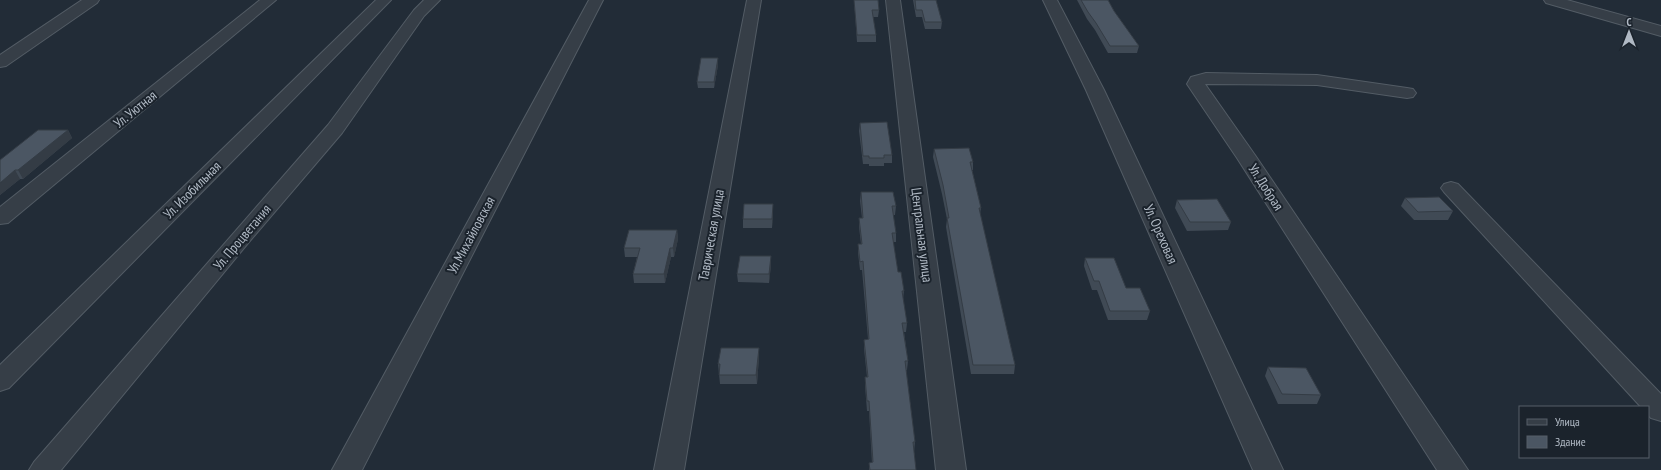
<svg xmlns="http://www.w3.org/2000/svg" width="1661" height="470" font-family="'PT Sans Narrow',sans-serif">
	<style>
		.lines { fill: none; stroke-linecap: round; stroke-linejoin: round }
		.minor-casing { stroke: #535c65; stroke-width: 2 }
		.minor { fill: #363e47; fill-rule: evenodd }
		.wall { fill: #404a55 }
		.shaded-wall { fill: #343c45 }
		.building { fill: #4b5663; stroke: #343c45 }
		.labels { text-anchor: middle; stroke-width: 4; stroke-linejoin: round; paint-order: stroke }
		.street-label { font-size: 14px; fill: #b0b9c4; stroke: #1b232c }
	</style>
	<rect width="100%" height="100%" fill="#222c37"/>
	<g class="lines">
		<g class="minor-casing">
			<path id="minor" d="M 82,0 L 99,0 L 97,3 L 6,66 L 0,67 L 0,55 Z
				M 260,0 L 276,0 L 8,223 L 0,224 L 0,207 Z
				M 376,0 L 391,0 L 9,388 L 0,391 L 0,365 Z
				M 424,0 L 440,0 L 424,16 L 342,133 L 249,242 L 61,470 L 29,470 L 34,462 L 328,125 L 414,10 Z
				M 589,0 L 603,0 L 362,470 L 332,470 Z
				M 747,0 L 761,0 L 684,470 L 654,470 Z
				M 886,0 L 900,0 L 966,470 L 936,470 Z
				M 1043,0 L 1057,0 L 1104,90 L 1283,470 L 1253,470 L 1086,90 Z
				M 1544,0 L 1567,0 L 1661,26 L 1661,36 L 1546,3 Z
				M 1206,73 L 1317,75 L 1407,88 L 1413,89 L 1416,93 L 1413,97 L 1407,98 L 1317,85 L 1205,84 L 1257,158 L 1468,470 L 1437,470 L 1237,158 L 1187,84 L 1191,77 Z
				M 1451,182 L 1458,184 L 1661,394 L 1661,421 L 1651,418 L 1648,415 L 1648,407 L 1641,407 L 1444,192 L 1441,188 L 1444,184 Z"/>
		</g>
		<use href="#minor" class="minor"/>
	</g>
	<path class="wall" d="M 854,0 L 878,0 L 879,10 L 878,17 L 873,17 L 876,35 L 876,42 L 857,42 Z
		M 913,0 L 936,0 L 942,22 L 941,29 L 925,29 L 922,17 L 916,17 Z
		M 1077,0 L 1108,0 L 1114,11 L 1139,46 L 1137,53 L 1108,53 L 1095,30 L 1087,19 Z
		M 718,65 L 714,88 L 698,88 L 697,82 Z
		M 860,123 L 892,155 L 892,163 L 884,163 L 884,166 L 869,166 L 869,164 L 863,164 L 859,131 Z
		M 68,130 L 72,138 L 23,179 L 20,179 L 0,195 L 0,160 Z
		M 934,149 L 973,162 L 973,170 L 972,170 L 981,208 L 980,214 L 1015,365 L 1014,374 L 971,374 L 946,227 L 947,219 L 942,194 L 933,157 Z
		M 861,192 L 896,206 L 895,215 L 893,215 L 896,233 L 896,242 L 893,242 L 898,272 L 904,291 L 903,299 L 907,323 L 906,332 L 904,332 L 908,361 L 907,370 L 906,370 L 915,442 L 914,452 L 916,470 L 869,470 L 869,463 L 872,463 L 869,411 L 867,411 L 865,386 L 865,377 L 867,377 L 864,349 L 864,340 L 868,339 L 862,270 L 860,270 L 858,253 L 858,244 L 861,244 L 859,227 L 859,218 L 862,218 L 860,201 Z
		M 1405,198 L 1453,211 L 1448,220 L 1414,220 L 1401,206 Z
		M 1177,200 L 1231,222 L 1228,230 L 1187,231 L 1175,208 Z
		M 773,204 L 773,213 L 772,228 L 743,228 L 743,219 Z
		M 677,230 L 678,239 L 674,257 L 671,257 L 665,283 L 634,283 L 633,274 L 637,257 L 625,257 L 624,248 Z
		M 1085,258 L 1126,288 L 1150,311 L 1147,320 L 1108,320 L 1097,290 L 1092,290 L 1084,266 Z
		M 771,265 L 769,283 L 738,282 L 737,274 Z
		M 759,348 L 759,357 L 757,384 L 720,384 L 718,364 Z
		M 1268,367 L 1321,395 L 1317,404 L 1278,404 L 1265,376 Z"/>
	<path class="shaded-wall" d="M 718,58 L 718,65 L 714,88 L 714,82 Z
		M 68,130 L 72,138 L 23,179 L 18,170 Z
		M 15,170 L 20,179 L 0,195 L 0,183 Z
		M 773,204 L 773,213 L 772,228 L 772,219 Z
		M 677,230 L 678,239 L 674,257 L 673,248 Z
		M 670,248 L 671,257 L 665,283 L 664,274 Z
		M 771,256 L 771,265 L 769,283 L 769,274 Z
		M 759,348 L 759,357 L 757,384 L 756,375 Z"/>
	<path class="building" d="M 854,0 L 878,0 L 879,10 L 872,10 L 876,35 L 857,35 Z
		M 915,0 L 936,0 L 942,22 L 925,22 L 922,10 L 916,10 Z
		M 1081,0 L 1108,0 L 1114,11 L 1139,46 L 1110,46 L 1096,23 L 1088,12 Z
		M 701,58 L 718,58 L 714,82 L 697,82 Z
		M 887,122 L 892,155 L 884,155 L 884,158 L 869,158 L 869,156 L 863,156 L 860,123 Z
		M 38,130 L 68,130 L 18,170 L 15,170 L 0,183 L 0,160 Z
		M 969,148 L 973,162 L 970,162 L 981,208 L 979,208 L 1015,365 L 973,365 L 947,218 L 949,218 L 943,185 L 934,149 Z
		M 861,192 L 893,192 L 896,206 L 892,206 L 896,233 L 892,233 L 898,272 L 901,272 L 904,291 L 902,291 L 907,323 L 902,323 L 908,361 L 905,361 L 915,442 L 913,442 L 916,470 L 870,470 L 869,463 L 873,462 L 869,401 L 867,401 L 865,377 L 868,377 L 864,340 L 869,339 L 863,261 L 860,262 L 858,244 L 862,244 L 859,218 L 863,218 Z
		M 1439,197 L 1453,211 L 1418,212 L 1405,198 Z
		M 1217,199 L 1231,222 L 1190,222 L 1177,200 Z
		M 744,204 L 773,204 L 772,219 L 743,219 Z
		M 629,230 L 677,230 L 673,248 L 670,248 L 664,274 L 633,274 L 640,248 L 624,248 Z
		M 740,256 L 771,256 L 769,274 L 737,274 Z
		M 1085,258 L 1114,258 L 1126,288 L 1140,288 L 1150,311 L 1110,311 L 1099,281 L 1094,281 Z
		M 721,348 L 759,348 L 756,375 L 719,375 L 720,364 L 718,364 Z
		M 1268,367 L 1306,368 L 1321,395 L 1282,394 Z"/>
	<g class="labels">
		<g class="street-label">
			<text transform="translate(135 109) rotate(-39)" y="5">Ул. Уютная</text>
			<text transform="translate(1266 187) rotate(57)" y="5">Ул. Добрая</text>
			<text transform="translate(192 190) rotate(-45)" y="5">Ул. Изобильная</text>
			<text transform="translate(1161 234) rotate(66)" y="5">Ул. Ореховая</text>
			<text transform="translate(471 235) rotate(-62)" y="5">Ул.Михайловская</text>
			<text transform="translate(711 235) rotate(-80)" y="5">Таврическая улица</text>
			<text transform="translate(922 235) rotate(83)" y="5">Центральная улица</text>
			<text transform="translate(242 237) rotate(-50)" y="5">Ул. Процветания</text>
		</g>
	</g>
	<rect x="1519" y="406" width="130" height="52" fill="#1b232c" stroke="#575f69"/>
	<rect x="1527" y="419" width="20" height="6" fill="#363e47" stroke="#575f69"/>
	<text x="1555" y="426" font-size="12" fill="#b0b9c4">Улица</text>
	<rect x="1527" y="436" width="20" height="12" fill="#4b5663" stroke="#575f69"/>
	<text x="1555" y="446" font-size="12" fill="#b0b9c4">Здание</text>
	<g transform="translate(1629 32)" stroke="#1b232c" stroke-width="3" paint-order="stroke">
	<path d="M0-3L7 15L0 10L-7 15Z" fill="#b0b9c4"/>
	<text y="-6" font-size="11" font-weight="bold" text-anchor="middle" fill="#b0b9c4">С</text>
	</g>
</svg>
